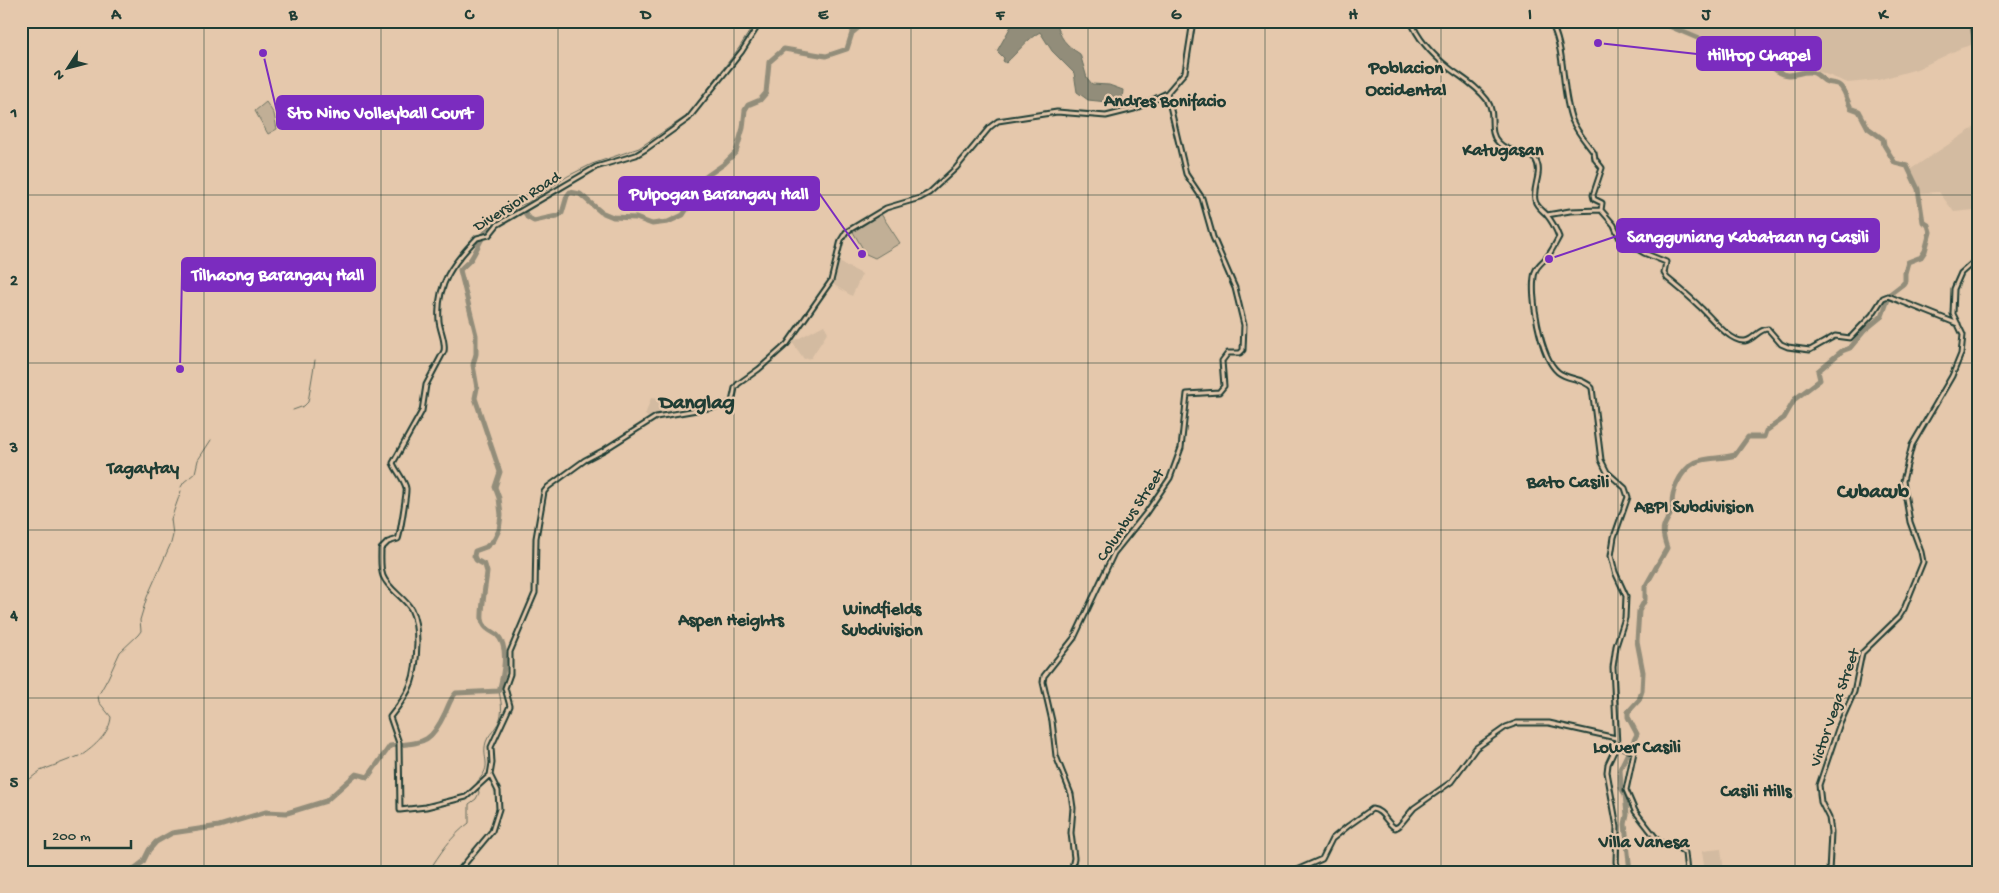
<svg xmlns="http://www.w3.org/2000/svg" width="1999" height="893" font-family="'Gochi Hand',sans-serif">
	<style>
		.built { fill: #d3bba1 }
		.green { fill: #c1af96; stroke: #707665 }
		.water { fill: #928d7a; stroke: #646d5e }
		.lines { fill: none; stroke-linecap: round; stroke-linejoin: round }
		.stream { stroke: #646d5e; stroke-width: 1 }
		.river { stroke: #928d7a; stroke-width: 5 }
		.minor-casing { stroke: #1f3d34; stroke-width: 7 }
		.major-casing { stroke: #1f3d34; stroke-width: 8 }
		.minor { stroke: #e5c8ac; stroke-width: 3 }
		.major { stroke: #e5c8ac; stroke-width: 4 }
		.grid { fill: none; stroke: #1f3d34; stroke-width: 1; stroke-opacity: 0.55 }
		.labels { text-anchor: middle; stroke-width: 4.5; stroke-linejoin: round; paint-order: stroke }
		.street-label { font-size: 16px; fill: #1f3d34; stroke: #e5c8ac }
		.neighbourhood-label { font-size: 18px; font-weight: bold; fill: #1f3d34; stroke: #e5c8ac }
		.quarter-label { font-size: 19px; font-weight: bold; fill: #1f3d34; stroke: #e5c8ac }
		.district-label { font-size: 21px; font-weight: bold; fill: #1f3d34; stroke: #e5c8ac }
		.leader { fill: none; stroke: #7b2cbf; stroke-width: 2 }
		.callout-dot { fill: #7b2cbf; stroke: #e5c8ac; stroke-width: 2 }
		.callout { fill: #7b2cbf; stroke: #7b2cbf; stroke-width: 2 }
		.callout-label { font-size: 18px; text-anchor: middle; font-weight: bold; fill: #fff }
		.neatline { fill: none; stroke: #1f3d34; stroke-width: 2 }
		.grid-label { font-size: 16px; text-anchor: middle; font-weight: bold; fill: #1f3d34 }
	</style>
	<rect width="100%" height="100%" fill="#e5c8ac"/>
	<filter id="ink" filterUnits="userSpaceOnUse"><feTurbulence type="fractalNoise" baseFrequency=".02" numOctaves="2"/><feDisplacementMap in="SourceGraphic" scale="10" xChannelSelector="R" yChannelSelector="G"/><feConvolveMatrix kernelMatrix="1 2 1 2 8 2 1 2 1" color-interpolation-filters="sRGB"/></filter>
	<g filter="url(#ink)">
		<path class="built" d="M 1661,21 L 1972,21 L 1971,45 L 1961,48 L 1917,69 L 1878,80 L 1848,83 L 1815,70 L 1785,68 L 1759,50 L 1738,44 L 1735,51 Z
			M 1978,125 L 1978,207 L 1974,210 L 1954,212 L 1939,192 L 1920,193 L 1911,169 Z
			M 839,262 L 862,274 L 852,296 L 834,285 Z
			M 824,325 L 828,332 L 811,358 L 804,359 L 792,342 Z
			M 651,398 L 667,400 L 675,403 L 669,412 L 659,414 L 650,419 L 645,415 Z
			M 1721,849 L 1724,872 L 1705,872 L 1702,851 Z"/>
		<path class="green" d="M 266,102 L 274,114 L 277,129 L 268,134 L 255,111 Z
			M 881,214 L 900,243 L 875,258 L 866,254 L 853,232 Z"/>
		<path class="water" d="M 1014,21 L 1057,21 C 1059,38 1066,45 1080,54 L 1087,78 L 1092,84 L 1109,85 L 1123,90 L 1122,100 L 1117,103 L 1088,100 L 1077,92 L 1074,73 L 1052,51 L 1040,32 C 1027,39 1017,53 1006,63 L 1003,61 L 1004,58 L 997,51 Z"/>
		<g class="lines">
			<path class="stream" d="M 515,207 L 527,203 L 568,176 L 592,164 L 639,148 L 688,115 L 739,48 L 756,21
				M 293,410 L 304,406 L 308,402 L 315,360
				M 181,487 L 184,482 L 195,473 L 198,460 L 211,440
				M 82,755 C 94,747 110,733 111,717 L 99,702 L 98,696 L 108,678 L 120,652 L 138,635 L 141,631 L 140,620 L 147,597 L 171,543 L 173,535 L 171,519 L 181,491
				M 74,758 L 79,756
				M 21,786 L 40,771 L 71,759
				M 428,872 C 440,854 451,836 469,823 L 469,804 L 476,799 L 479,793 L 477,782 C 494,764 481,760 486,742 C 488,736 492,733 495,728 C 504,716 502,706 499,691"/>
			<path class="river" d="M 525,212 L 527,217 L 534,221 L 557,216 L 562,213 L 567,196 L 570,192 L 580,194 L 601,212 L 613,217 L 636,218 L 652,224 L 668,222 L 683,215 L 690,204 L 694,191 L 704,178 L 724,164 L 736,152 L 743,128 L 745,110 L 748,105 L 760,100 L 766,93 L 769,62 L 784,49 L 826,56 L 847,49 L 852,33 L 866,21
				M 130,872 L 143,862 L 149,850 L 156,842 L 172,833 L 219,826 L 266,812 L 287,813 L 326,801 L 356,774 L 368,777 L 390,746 C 423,742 430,745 445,713 C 449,705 450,699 456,693 L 499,691 C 503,677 510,646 497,635 C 490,630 483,628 482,619 C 481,609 486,583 487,572 L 485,565 L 476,560 L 474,556 L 475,551 L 486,547 L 494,540 L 499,530 L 501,515 L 499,498 L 495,487 L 500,472 L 475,398 L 477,388 L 473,365 L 476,354 L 476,335 L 460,270 C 463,266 468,263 471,259 C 483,241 493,200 523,210
				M 1630,872 L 1625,824 L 1627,815 L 1625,794 L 1621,788 L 1620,769 L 1637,734 L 1628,717 L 1628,712 L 1639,700 L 1642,691 L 1643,672 L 1637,641 L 1639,611 L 1645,600 L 1645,587 L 1667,548 C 1660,528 1663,527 1673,510 C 1669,494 1680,470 1696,462 C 1708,457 1722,459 1735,455 L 1748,437 L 1764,437 L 1766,431 L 1784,418 L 1795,399 L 1820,380 L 1818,371 L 1842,351 L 1850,348 L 1865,330 L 1882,316 L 1890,294 L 1903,284 L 1905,281 L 1905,273 L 1908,262 L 1921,257 L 1925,251 L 1930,232 L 1928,225 L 1923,222 L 1918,189 L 1907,166 L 1895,163 L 1884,145 L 1883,139 L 1868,128 L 1859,111 L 1851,108 C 1847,101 1846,93 1841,87 C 1837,82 1832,84 1827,82 C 1822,80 1819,75 1814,73 C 1803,69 1794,78 1783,74 C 1773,70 1766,62 1759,54 L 1749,55 L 1745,48 L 1743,47 L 1733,53 L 1657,21"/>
			<g class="minor-casing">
				<path id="minor" d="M 1262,21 L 1265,21
					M 1411,21 C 1418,40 1434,56 1449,68 C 1462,78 1477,86 1487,100 C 1497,115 1487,131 1498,142 C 1509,154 1530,152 1535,159 C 1544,172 1532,186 1535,200 C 1536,206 1542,210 1546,214 C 1552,221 1556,229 1559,237 C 1555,244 1552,251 1547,257 C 1543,262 1537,265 1535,272 C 1529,293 1540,357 1558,372 C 1568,380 1584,378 1592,388 L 1601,460 L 1607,472 L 1625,488 L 1628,497 L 1614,537 L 1611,556 L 1615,572 L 1626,596 L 1625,618 L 1616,646 L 1613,667 L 1617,745 L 1608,764 L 1607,772 L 1617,827 L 1616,862 L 1619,872
					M 1555,21 L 1553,27 C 1566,56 1561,90 1572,120 C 1577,132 1586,142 1594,153 L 1595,159 L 1602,168 L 1593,195 L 1594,199 L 1602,203 L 1601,210 L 1614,225 L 1620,239 L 1644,253 L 1666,262 L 1664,273 L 1667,278 C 1678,287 1689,296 1699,306 C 1709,315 1730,343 1745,341 C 1754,340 1758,329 1768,329 L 1781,344 L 1788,347 L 1802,349 L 1810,350 L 1835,336 L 1850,338 L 1872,315 L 1883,298 L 1888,296 L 1958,324
					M 1547,215 L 1570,211 L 1601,210
					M 1617,745 L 1634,752 L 1626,790 L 1635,811 L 1659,842 L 1677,847 L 1685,853 L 1687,872
					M 490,775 L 466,797 L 426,807 L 400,810 L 399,743 L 390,717 C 412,690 416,678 417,643 C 417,632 416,619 411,609 C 404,597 388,589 383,576 C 380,568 381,558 381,549 L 388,542 L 398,539 C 400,535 407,491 406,488 C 404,479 396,471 393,463 L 422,411 L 426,385 L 444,351 C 446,341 440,331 439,321 C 436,284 453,263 477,238 L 489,235 L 497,225 L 596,167 L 636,155 L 646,149 L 688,119 L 742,51 L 761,21
					M 458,872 L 492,831 L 499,809 L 498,791 L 490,775 L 492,763 L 491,747 L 510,706 L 505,688 L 510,674 L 510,652 L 535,593 L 536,538 L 544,492 L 548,487 L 585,460 L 604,450 L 656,417 L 726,405 L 732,402 L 735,388 L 738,384 L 759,369 L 787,344 L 831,281 L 841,240 L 846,232 L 886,208 L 920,198 L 929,193 L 956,168 L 990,127 L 998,121 L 1057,112 L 1106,116 L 1134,109 L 1167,93 L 1185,72 L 1193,21
					M 1071,872 L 1074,858 L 1071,833 L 1073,808 L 1071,794 L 1056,756 L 1052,721 L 1043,682 L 1044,676 L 1074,638 L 1114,553 L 1146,513 L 1170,478 L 1181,448 L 1187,394 L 1219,392 L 1224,386 L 1222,361 L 1228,353 L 1240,353 L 1243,350 L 1244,325 L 1235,288 L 1213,237 L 1202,198 L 1186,174 L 1167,93
					M 1292,872 L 1322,859 L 1332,839 L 1348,826 L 1372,809 C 1383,810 1386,823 1395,828 L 1399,826 L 1414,808 L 1451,782 L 1476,748 L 1506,727 L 1517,723 L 1549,723 L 1616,738
					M 1829,872 L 1831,832 L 1829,818 L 1821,802 L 1819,785 L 1839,726 L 1854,692 L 1862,653 L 1899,617 L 1904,609 L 1923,562 L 1921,552 L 1910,522 L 1903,481 L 1912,445 L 1952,376 L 1961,354 L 1963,335 L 1953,314 L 1954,289 L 1961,273 L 1978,258"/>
			</g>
			<g class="major-casing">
				<path id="major" d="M 1974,21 L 1978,76"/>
			</g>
			<use href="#minor" class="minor"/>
			<use href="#major" class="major"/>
		</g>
	</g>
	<path class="grid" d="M 204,21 L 204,872M 381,21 L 381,872M 558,21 L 558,872M 734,21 L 734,872M 911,21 L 911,872M 1088,21 L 1088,872M 1265,21 L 1265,872M 1441,21 L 1441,872M 1618,21 L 1618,872M 1795,21 L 1795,872M 21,195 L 1978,195M 21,363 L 1978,363M 21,530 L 1978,530M 21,698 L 1978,698"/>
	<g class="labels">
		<g class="street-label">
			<text transform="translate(516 200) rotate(-32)" y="6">Diversion Road</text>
			<text transform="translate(1129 514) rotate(-56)" y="6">Columbus Street</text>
			<text transform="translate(1833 707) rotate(-71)" y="6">Victor Vega Street</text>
		</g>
		<g class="neighbourhood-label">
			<text x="1165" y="106">Andres Bonifacio</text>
			<text x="1503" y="155">Katugasan</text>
			<text x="143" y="473">Tagaytay</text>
			<text x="1694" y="512">ABPI Subdivision</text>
			<text x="882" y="614">Windfields<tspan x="882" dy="21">Subdivision</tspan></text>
			<text x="731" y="625">Aspen Heights</text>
			<text x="1637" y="752">Lower Casili</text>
			<text x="1756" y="796">Casili Hills</text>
			<text x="1644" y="847">Villa Vanesa</text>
		</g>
		<g class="quarter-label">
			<text x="1406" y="73">Poblacion<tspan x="1406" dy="22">Occidental</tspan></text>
			<text x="1568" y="487">Bato Casili</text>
		</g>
		<g class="district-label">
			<text x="697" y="408">Danglag</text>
			<text x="1873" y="497">Cubacub</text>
		</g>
	</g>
	<path class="leader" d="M1598 43L1697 54M263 53L277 112M862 254L819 193M1549 259L1617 236M180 369L182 274"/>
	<g class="callout-dot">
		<circle cx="1598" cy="43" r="5"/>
		<circle cx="263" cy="53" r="5"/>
		<circle cx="862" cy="254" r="5"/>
		<circle cx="1549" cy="259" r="5"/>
		<circle cx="180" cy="369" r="5"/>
	</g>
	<g class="callout">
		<rect x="1697" y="37" width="124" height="33" rx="5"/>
		<rect x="277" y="96" width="206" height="33" rx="5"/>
		<rect x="619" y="177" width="200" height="33" rx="5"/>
		<rect x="1617" y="219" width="262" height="33" rx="5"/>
		<rect x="182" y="258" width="193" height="33" rx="5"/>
	</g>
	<g class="callout-label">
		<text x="1759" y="60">Hilltop Chapel</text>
		<text x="380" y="118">Sto Nino Volleyball Court</text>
		<text x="719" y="199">Pulpogan Barangay Hall</text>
		<text x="1748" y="242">Sangguniang Kabataan ng Casili</text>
		<text x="278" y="280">Tilhaong Barangay Hall</text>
	</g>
	<rect width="1999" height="893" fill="none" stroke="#e5c8ac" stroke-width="55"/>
	<g transform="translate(68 68) rotate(234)" stroke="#e5c8ac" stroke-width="4" paint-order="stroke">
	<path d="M0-4L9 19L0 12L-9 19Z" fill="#1f3d34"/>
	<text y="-8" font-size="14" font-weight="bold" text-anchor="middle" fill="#1f3d34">N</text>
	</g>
	<path d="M45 840v8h86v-8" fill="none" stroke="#1f3d34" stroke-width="2.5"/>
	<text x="52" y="840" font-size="15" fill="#1f3d34" stroke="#e5c8ac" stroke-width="4" paint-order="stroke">200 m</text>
	<rect x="28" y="28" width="1944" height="838" class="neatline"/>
	<g class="grid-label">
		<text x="116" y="19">A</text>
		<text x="293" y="19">B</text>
		<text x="469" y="19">C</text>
		<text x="646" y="19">D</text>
		<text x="823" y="19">E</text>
		<text x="1000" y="19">F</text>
		<text x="1176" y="19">G</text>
		<text x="1353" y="19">H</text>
		<text x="1530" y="19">I</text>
		<text x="1706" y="19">J</text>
		<text x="1883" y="19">K</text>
		<text x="14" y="117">1</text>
		<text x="14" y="285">2</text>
		<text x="14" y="452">3</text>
		<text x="14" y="620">4</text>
		<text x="14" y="787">5</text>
	</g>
</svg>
